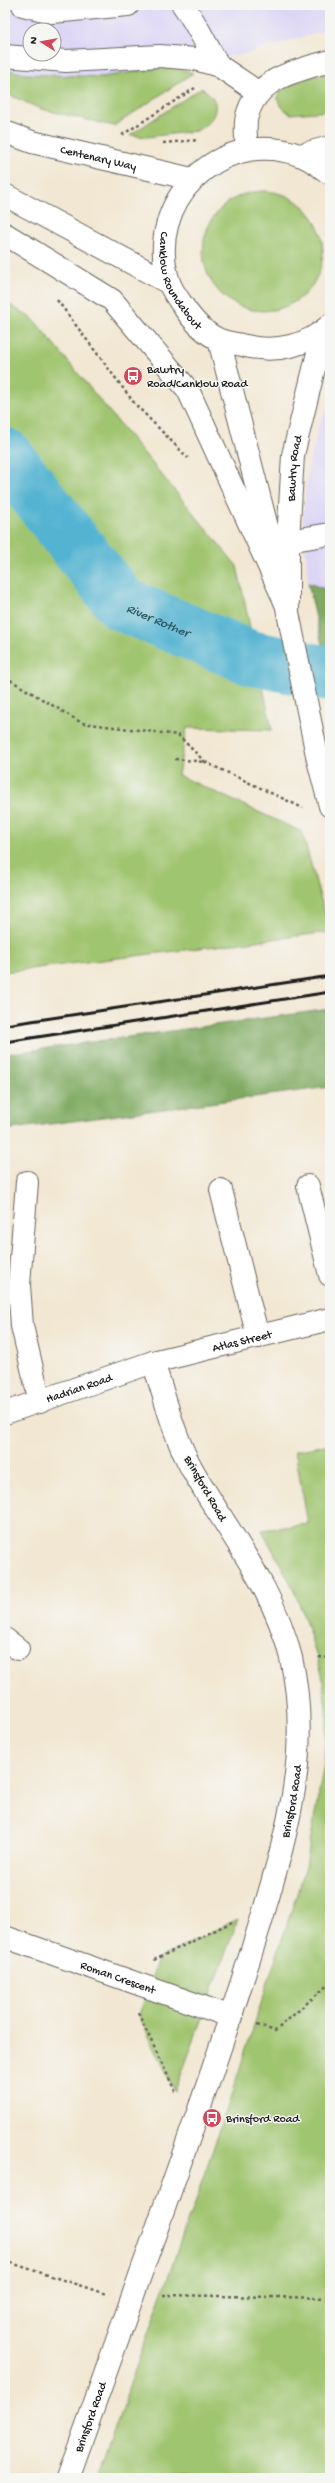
<svg xmlns="http://www.w3.org/2000/svg" width="335" height="2483" font-family="'Gochi Hand',sans-serif">
	<style>
		.built { fill: #dcd5f6; fill-rule: evenodd }
		.green { fill: #a0c56f; stroke: #5e7046 }
		.forest { fill: #80aa62; stroke: #4e633f }
		.lines { fill: none; stroke-linecap: round; stroke-linejoin: round }
		.river { stroke: #52b3d1; stroke-width: 55 }
		.minor-casing { stroke: #67635c; stroke-width: 24 }
		.major-casing { stroke: #67635c; stroke-width: 24 }
		.path { stroke: #67635c; stroke-width: 2.5; stroke-dasharray: 3 3; stroke-linecap: butt }
		.minor { stroke: #fff; stroke-width: 22 }
		.major { stroke: #fff; stroke-width: 22 }
		.rail { stroke: #1c1c1c; stroke-width: 3 }
		.labels { text-anchor: middle; stroke-width: 3; stroke-linejoin: round; paint-order: stroke }
		.street-label { font-size: 12px; fill: #1c1c1c; stroke: #f6f6f2 }
		.poi-label { font-size: 12px; fill: #1c1c1c; stroke: #f6f6f2; text-anchor: start }
		.water-label { font-size: 13px; font-style: italic; fill: #325864; stroke: #f6f6f2 }
	</style>
	<rect width="100%" height="100%" fill="#f6f6f2"/>
	<filter id="ink" filterUnits="userSpaceOnUse"><feTurbulence type="fractalNoise" baseFrequency=".025" numOctaves="2"/><feDisplacementMap in="SourceGraphic" scale="8" xChannelSelector="R" yChannelSelector="G"/><feConvolveMatrix kernelMatrix="1 2 1 2 8 2 1 2 1" color-interpolation-filters="sRGB"/></filter>
	<filter id="wash" filterUnits="userSpaceOnUse"><feTurbulence type="fractalNoise" baseFrequency=".012" numOctaves="4" result="noise"/><feDisplacementMap in="SourceGraphic" scale="16" xChannelSelector="R" yChannelSelector="G"/><feGaussianBlur stdDeviation="0.9" result="paint"/><feColorMatrix in="noise" values="0 0 0 0 0 0 0 0 0 0 0 0 0 0 0 0 0 1.4 0 .05"/><feComposite in="paint" operator="in"/></filter>
	<g filter="url(#wash)">
		<rect width="100%" height="100%" fill="#f2e7d2"/>
		<path class="built" d="M 5,5 L 330,5 L 330,29 L 245,54 L 102,77 L 25,74 L 5,69 ZM 30,30 L 54,30 L 54,54 L 30,54 Z
			M 330,405 L 330,591 L 308,583 L 303,513 L 308,468 L 319,425 Z"/>
		<path class="green" d="M 170,66 L 193,73 L 114,126 L 41,109 L 5,93 L 5,69 L 25,74 L 102,77 Z
			M 330,72 L 330,111 L 290,114 L 282,107 L 277,99 L 281,90 L 304,79 Z
			M 201,88 C 225,101 216,121 196,131 L 147,137 L 130,135 Z
			M203 251a60 60 0 1 1 120 0a60 60 0 1 1-120 0Z
			M 5,302 L 33,319 L 237,566 L 272,730 L 187,728 L 178,775 L 302,832 L 330,932 L 5,972 Z
			M 330,1444 L 330,2478 L 97,2478 L 218,2135 L 306,1866 L 324,1763 L 327,1719 L 322,1674 L 306,1622 L 293,1588 L 262,1530 L 308,1524 L 295,1451 Z
			M 238,1919 L 175,2092 L 139,2015 L 158,1959 Z"/>
		<path class="forest" d="M 308,583 L 330,591 L 330,680 Z
			M 330,1009 L 330,1087 L 5,1130 L 5,1054 Z"/>
		<g class="lines">
			<path class="river" id="s1" d="M 5,455 L 122,604 L 251,658 L 330,674"/>
		</g>
	</g>
	<g filter="url(#ink)">
		<g class="lines">
			<g class="minor-casing">
				<g id="minor">
					<path d="M 23,5 L 52,12 L 128,5"/>
					<path d="M 5,56 L 66,61 L 160,56 L 195,59 L 219,66 C 206,45 197,24 183,5"/>
					<path d="M 219,66 L 259,93"/>
					<path d="M 246,150 C 247,139 244,126 247,116 C 257,77 297,71 330,61"/>
					<path d="M 288,541 L 330,534"/>
					<path d="M 27,1182 L 19,1285 L 22,1326 L 40,1402"/>
					<path d="M 308,1186 L 330,1275"/>
					<path d="M 221,1190 L 258,1337"/>
					<path id="s2" d="M 5,1413 L 153,1362 L 330,1319"/>
					<path d="M 5,1639 L 18,1649"/>
					<path id="s3" d="M 5,1937 L 232,2017"/>
					<path id="s4" d="M 68,2478 C 109,2364 149,2250 190,2135 C 215,2064 239,1993 261,1921 C 287,1833 312,1751 291,1658 C 274,1587 227,1531 192,1469 C 174,1437 165,1397 153,1362"/>
				</g>
			</g>
			<g class="major-casing">
				<g id="major">
					<path id="s5" d="M 5,132 L 32,142 L 192,179"/>
					<path d="M 300,155 L 330,147"/>
					<path id="s6" d="M 330,173 C 320,167 310,158 299,155 C 220,126 143,203 169,282 C 171,289 177,297 181,303 C 190,317 203,333 220,340 C 228,343 238,344 246,346 C 276,353 307,346 330,325"/>
					<path d="M 5,195 L 169,283"/>
					<path d="M 5,234 L 112,300 L 188,390 L 288,608"/>
					<path d="M 219,340 L 274,554"/>
					<path d="M 284,593 L 318,760 L 330,806"/>
					<path id="s7" d="M 288,601 L 288,541 L 293,455 L 323,332"/>
				</g>
			</g>
			<path class="path" d="M 122,135 L 195,88
				M 163,143 L 198,140
				M 57,300 L 135,404 L 188,458
				M 5,677 L 82,723 L 178,735 L 205,762
				M 175,759 L 205,762 L 303,808
				M 319,1657 L 330,1658
				M 154,1960 L 232,1922
				M 138,2013 L 176,2093
				M 257,2025 L 275,2031 L 330,1983
				M 5,2261 L 106,2294
				M 163,2295 L 330,2298"/>
			<use href="#minor" class="minor"/>
			<use href="#major" class="major"/>
			<path class="rail" d="M 5,1025 L 330,976
				M 5,1042 L 330,992"/>
		</g>
	</g>
	<defs>
		<g id="bus-disc" transform="scale(1)"><circle r="9.5" fill="#d1495b" stroke="#f6f6f2"/><path d="M-5-6H5V4H4V6H2V4H-2V6H-4V4H-5ZM-3.5-4V0h7V-4ZM-3.5 1.2v1.5H-2V1.2ZM2 1.2v1.5H3.5V1.2Z" fill="#fff"/></g>
	</defs>
	<g fill-rule="evenodd">
		<use href="#bus-disc" x="133" y="376"/>
		<use href="#bus-disc" x="212" y="2118"/>
	</g>
	<g class="labels">
		<g class="street-label">
			<text dy="4" stroke="none"><textPath href="#s5" startOffset="97">Centenary Way</textPath></text>
			<text dy="4" stroke="none"><textPath href="#s6" startOffset="264">Canklow Roundabout</textPath></text>
			<text dy="4" stroke="none"><textPath href="#s7" startOffset="133">Bawtry Road</textPath></text>
			<text dy="4" stroke="none"><textPath href="#s2" startOffset="248">Atlas Street</textPath></text>
			<text dy="4" stroke="none"><textPath href="#s2" startOffset="78">Hadrian Road</textPath></text>
			<text transform="translate(206 1488) rotate(60)" y="4">Brinsford Road</text>
			<text dy="4" stroke="none"><textPath href="#s4" startOffset="713">Brinsford Road</textPath></text>
			<text dy="4" stroke="none"><textPath href="#s3" startOffset="120">Roman Crescent</textPath></text>
			<text dy="4" stroke="none"><textPath href="#s4" startOffset="65">Brinsford Road</textPath></text>
		</g>
		<g class="poi-label">
			<text x="147" y="373">Bawtry<tspan x="147" dy="14">Road/Canklow Road</tspan></text>
			<text x="226" y="2122">Brinsford Road</text>
		</g>
		<g class="water-label">
			<text dy="5" stroke="none"><textPath href="#s1" startOffset="229">River Rother</textPath></text>
		</g>
	</g>
	<rect width="335" height="2483" fill="none" stroke="#f6f6f2" stroke-width="20"/>
	<g transform="translate(42 42) rotate(281)"><circle r="19" fill="#f6f6f2" stroke="#9f9f9c"/>
	<path d="M0-3L7 15L0 10L-7 15Z" fill="#d1495b"/>
	<text y="-6" font-size="11" font-weight="bold" text-anchor="middle" fill="#1c1c1c">N</text>
	</g>
</svg>
